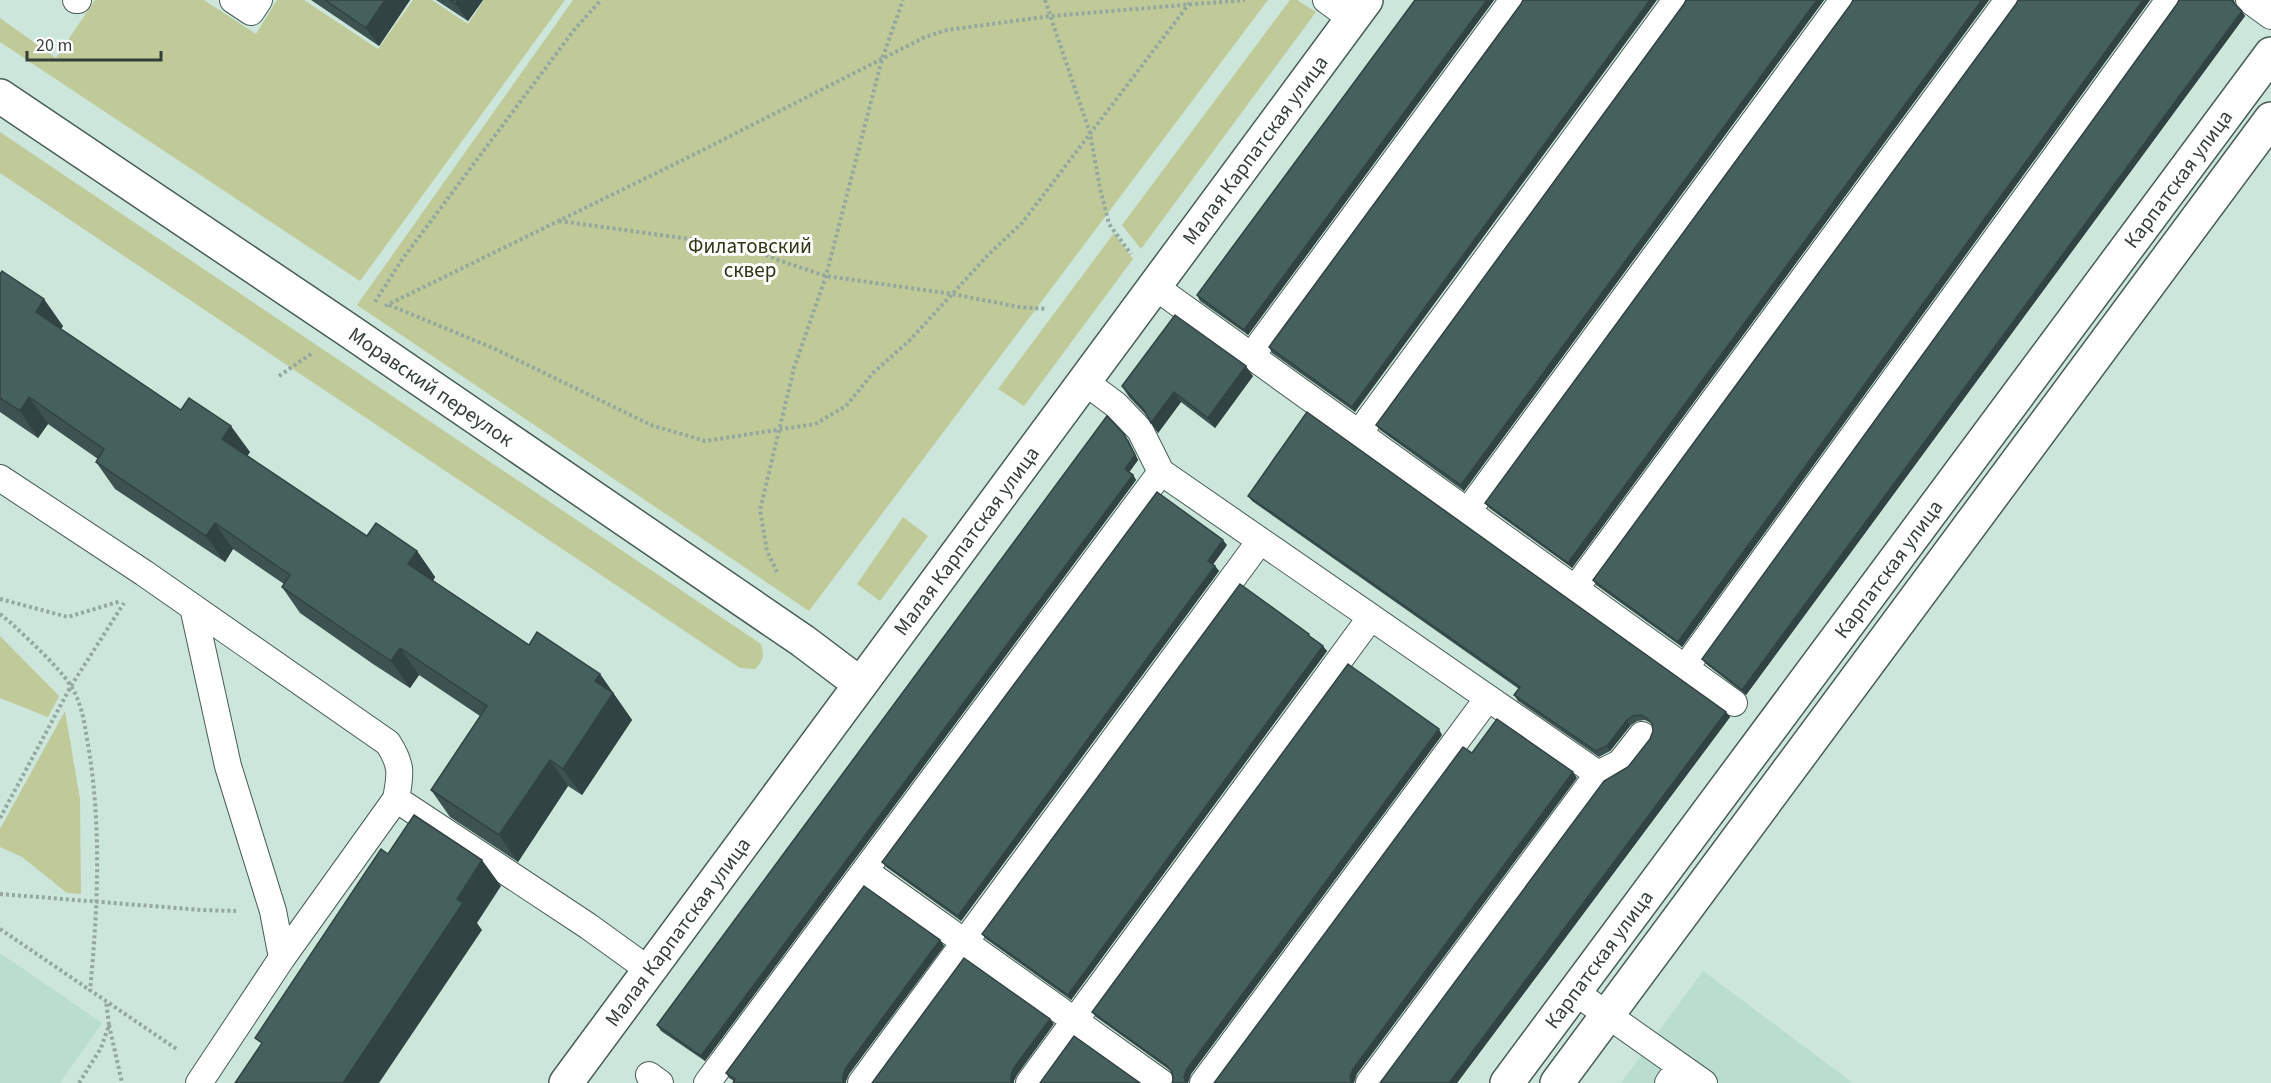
<svg xmlns="http://www.w3.org/2000/svg" width="2271" height="1083" font-family="'Source Sans 3',sans-serif">
	<style>
		.built { fill: #bbddce }
		.green { fill: #c0ca99 }
		.lines { fill: none; stroke-linecap: round; stroke-linejoin: round }
		.service-casing { stroke: #475d54; stroke-width: 28 }
		.minor-casing { stroke: #475d54; stroke-width: 36 }
		.path { stroke: #94a8a0; stroke-width: 4; stroke-dasharray: 3 3; stroke-linecap: butt }
		.service { stroke: #fff; stroke-width: 26 }
		.minor { stroke: #fff; stroke-width: 33 }
		.wall { fill: #3c5351 }
		.shaded-wall { fill: #314342 }
		.building { fill: #46605e; stroke: #314342; stroke-width: 1.5 }
		.labels { text-anchor: middle; stroke-width: 6; stroke-linejoin: round; paint-order: stroke }
		.street-label { font-size: 21px; fill: #343f3a; stroke: #fff }
		.park-label { font-size: 21px; fill: #2f3413; stroke: #fff }
	</style>
	<rect width="100%" height="100%" fill="#cce6db"/>
	<path class="built" d="M 0,953 L 102,1023 L 60,1083 L 0,1083 Z
		M 1703,971 L 1853,1083 L 1621,1083 Z"/>
	<path class="green" d="M 95,0 L 204,0 L 256,34 L 277,0 L 304,0 L 378,49 L 413,0 L 432,0 L 468,24 L 484,0 L 565,0 L 360,281 L 0,42 L 0,18 L 56,58 Z
		M 573,0 L 1268,0 L 809,611 L 357,305 Z
		M 1290,0 L 1297,0 L 1316,12 L 1141,249 L 1122,225 Z
		M 0,132 L 761,644 C 764,655 764,660 755,669 L 740,668 L 0,173 Z
		M 1114,233 L 1133,259 L 1024,406 L 998,389 Z
		M 903,517 L 928,536 L 880,601 L 857,584 Z
		M 0,636 L 59,696 L 48,717 L 0,698 Z
		M 65,711 L 80,799 L 81,894 L 67,893 L 22,857 L 0,847 L 0,829 Z"/>
	<g class="lines">
		<g class="service-casing">
			<path id="service" d="M 76,0 L 78,0
				M 233,0 L 251,12 L 259,0
				M 1326,0 L 1352,19
				M 2249,0 L 2271,16
				M 1154,286 L 1734,703
				M 1252,355 L 1513,0
				M 1084,381 L 1116,405 L 1140,430 L 1161,472 L 1598,774
				M 1359,433 L 1676,0
				M 0,478 L 144,573 L 388,743 C 402,765 401,773 396,799 L 282,958 L 199,1083
				M 1468,511 L 1843,0
				M 1575,589 L 2008,0
				M 193,607 L 228,766 L 273,911 L 282,958
				M 1685,668 L 2169,0
				M 396,799 L 588,926 L 649,970
				M 865,871 L 1162,1083
				M 1575,992 L 1704,1083
				M 649,1075 L 660,1083
				M 707,1083 L 1161,472
				M 861,1083 L 1260,541
				M 1029,1083 L 1371,617
				M 1203,1083 L 1488,698
				M 1369,1083 L 1598,774 L 1620,763 L 1642,735
				M 1668,1083 L 1680,1066"/>
		</g>
		<g class="minor-casing">
			<g id="minor">
				<path id="s1" d="M 0,96 L 348,330 L 803,641 L 860,684"/>
				<path id="s2" d="M 566,1083 L 1366,0"/>
				<path id="s3" d="M 1507,1083 L 2271,54"/>
				<path d="M 1557,1083 L 2271,119"/>
			</g>
		</g>
		<path class="path" d="M 1045,0 L 1090,133 L 1100,188 L 1109,224 L 1131,254
			M 559,221 L 748,247 L 778,260 L 826,276 L 952,294 L 1019,307 L 1047,309
			M 375,302 L 401,261 L 574,30 L 601,0
			M 389,305 L 493,348 L 651,425 L 705,441 L 815,424 L 846,406 L 873,373 L 909,341 L 988,255 L 1022,223 L 1192,0
			M 385,306 L 691,156 L 925,37 L 947,30 L 1051,16 L 1245,0
			M 279,376 L 311,354
			M 777,572 L 767,551 L 760,510 L 794,368 L 826,276 L 882,59 L 903,0
			M 0,599 L 68,617 L 121,601
			M 0,614 L 11,623 C 30,641 57,665 71,686 C 81,702 84,720 87,739 C 102,822 98,907 90,991
			M 0,818 L 71,686 L 124,603
			M 0,894 L 202,910 L 236,911
			M 0,929 L 178,1050
			M 109,1025 L 122,1083
			M 79,1083 L 101,1048 L 109,1025 L 106,1001"/>
		<use href="#service" class="service"/>
		<use href="#minor" class="minor"/>
	</g>
	<path class="wall" d="M 311,0 L 410,0 L 379,46 Z
		M 436,0 L 483,0 L 468,21 Z
		M 1415,0 L 1494,0 L 1248,335 L 1200,301 L 1197,295 Z
		M 1686,0 L 1824,0 L 1464,491 L 1380,430 L 1376,425 L 1684,4 Z
		M 1853,0 L 1989,0 L 1572,568 L 1489,508 L 1485,503 L 1851,4 Z
		M 2018,0 L 2150,0 L 1682,647 L 1596,585 L 1593,580 L 2016,4 Z
		M 2179,0 L 2234,0 L 2235,4 L 2245,16 L 1746,695 L 1706,664 L 1702,659 L 2177,4 Z
		M 1521,4 L 1355,412 L 1272,353 L 1269,347 Z
		M 0,274 L 63,326 L 61,329 L 181,410 L 250,452 L 247,456 L 367,536 L 417,551 L 435,577 L 433,581 L 529,645 L 600,674 L 632,720 L 582,795 L 568,786 L 518,862 L 450,817 L 431,790 L 480,716 L 419,675 L 410,688 L 373,664 L 300,613 L 282,587 L 284,584 L 233,549 L 225,562 L 115,489 L 96,462 L 98,459 L 48,424 L 38,438 L 0,412 Z
		M 1253,376 L 1215,428 L 1181,402 L 1158,433 L 1147,416 L 1129,397 L 1122,386 Z
		M 1128,439 L 1138,460 L 1129,472 L 1133,475 L 1136,480 L 705,1061 L 661,1031 L 657,1025 Z
		M 1248,496 L 1726,712 L 1730,717 L 1457,1083 L 1380,1083 L 1650,739 L 1653,731 L 1652,725 L 1651,723 L 1645,720 L 1637,721 L 1630,726 L 1610,751 L 1599,757 L 1518,701 L 1514,695 L 1519,689 L 1252,501 Z
		M 1227,545 L 1213,564 L 1219,571 L 961,921 L 886,867 L 882,862 Z
		M 1313,638 L 1327,651 L 1071,1000 L 986,939 L 982,934 Z
		M 1442,735 L 1191,1074 L 1188,1082 L 1173,1080 L 1171,1071 L 1096,1017 L 1092,1012 Z
		M 940,940 L 944,946 L 849,1074 L 846,1081 L 734,1081 L 729,1078 L 726,1073 Z"/>
	<path class="shaded-wall" d="M 385,0 L 410,0 L 379,46 L 366,28 Z
		M 458,0 L 483,0 L 468,21 L 456,4 Z
		M 1487,0 L 1494,0 L 1248,335 L 1244,330 Z
		M 1650,0 L 1657,0 L 1355,412 L 1352,407 Z
		M 1817,0 L 1824,0 L 1464,491 L 1461,485 Z
		M 1982,0 L 1989,0 L 1572,568 L 1568,563 Z
		M 2143,0 L 2150,0 L 1682,647 L 1678,642 Z
		M 2242,11 L 2245,16 L 1746,695 L 1742,690 Z
		M 44,299 L 63,326 L 54,339 L 36,312 Z
		M 1246,366 L 1253,376 L 1215,428 L 1208,418 Z
		M 1174,392 L 1181,402 L 1158,433 L 1151,423 Z
		M 29,397 L 48,424 L 38,438 L 20,411 Z
		M 231,426 L 250,452 L 241,465 L 222,439 Z
		M 1124,434 L 1138,460 L 1128,474 L 1125,469 Z
		M 1133,475 L 1136,480 L 705,1061 L 701,1056 Z
		M 215,523 L 233,549 L 225,562 L 206,536 Z
		M 1223,540 L 1227,545 L 1212,566 L 1208,561 Z
		M 417,551 L 435,577 L 427,591 L 408,564 Z
		M 1215,566 L 1219,571 L 961,921 L 958,916 Z
		M 1323,646 L 1327,651 L 1071,1000 L 1068,995 Z
		M 400,648 L 419,675 L 410,688 L 391,661 Z
		M 600,674 L 632,720 L 582,795 L 563,769 L 595,681 Z
		M 1726,712 L 1730,717 L 1457,1083 L 1449,1083 Z
		M 1627,720 L 1630,726 L 1610,751 L 1607,746 Z
		M 1439,729 L 1442,735 L 1191,1074 L 1188,1083 L 1186,1083 L 1184,1077 L 1187,1069 Z
		M 550,760 L 568,786 L 518,862 L 499,835 Z
		M 1573,772 L 1577,778 L 1357,1074 L 1354,1083 L 1352,1083 L 1350,1077 L 1353,1069 Z
		M 482,860 L 501,886 L 477,923 L 482,930 L 379,1083 L 343,1083 L 457,899 Z
		M 940,940 L 944,946 L 849,1074 L 846,1081 L 846,1083 L 843,1083 L 843,1076 L 845,1069 Z
		M 1050,1019 L 1054,1024 L 1017,1075 L 1014,1081 L 1014,1083 L 1011,1083 L 1011,1076 L 1013,1069 Z"/>
	<path class="building" d="M 325,0 L 385,0 L 366,28 Z
		M 450,0 L 458,0 L 456,4 Z
		M 1415,0 L 1487,0 L 1244,330 L 1197,295 Z
		M 1523,0 L 1650,0 L 1352,407 L 1269,347 L 1521,4 Z
		M 1686,0 L 1817,0 L 1461,485 L 1376,425 L 1684,4 Z
		M 1853,0 L 1982,0 L 1568,563 L 1485,503 L 1851,4 Z
		M 2018,0 L 2143,0 L 1678,642 L 1593,580 L 2016,4 Z
		M 2179,0 L 2231,0 L 2242,11 L 1742,690 L 1702,659 L 2177,4 Z
		M 2,271 L 44,299 L 36,312 L 181,410 L 189,398 L 231,426 L 222,439 L 367,536 L 376,523 L 417,551 L 408,564 L 529,645 L 537,632 L 600,674 L 595,681 L 613,693 L 563,769 L 550,760 L 499,835 L 431,790 L 487,706 L 400,648 L 391,661 L 355,637 L 282,587 L 290,575 L 215,523 L 206,536 L 96,462 L 104,449 L 29,397 L 20,411 L 0,398 L 0,274 Z
		M 1175,315 L 1246,366 L 1208,418 L 1174,392 L 1151,423 L 1144,410 L 1122,386 Z
		M 1307,412 L 1726,712 L 1449,1083 L 1380,1083 L 1604,781 L 1628,767 L 1650,739 L 1653,731 L 1652,724 L 1647,718 L 1641,715 L 1633,716 L 1627,720 L 1607,746 L 1596,751 L 1514,695 L 1520,687 L 1248,496 Z
		M 1107,416 L 1124,434 L 1135,455 L 1125,469 L 1133,475 L 701,1056 L 657,1025 Z
		M 1157,492 L 1223,540 L 1208,561 L 1215,566 L 958,916 L 882,862 Z
		M 1240,584 L 1309,634 L 1308,635 L 1323,646 L 1068,995 L 982,934 Z
		M 1348,664 L 1439,729 L 1187,1069 L 1184,1077 L 1186,1083 L 1172,1083 L 1173,1080 L 1172,1072 L 1167,1066 L 1092,1012 Z
		M 1497,719 L 1573,772 L 1353,1069 L 1350,1077 L 1352,1083 L 1214,1083 L 1463,747 L 1472,753 Z
		M 414,815 L 482,860 L 457,899 L 463,903 L 343,1083 L 235,1083 L 262,1043 L 255,1038 L 381,849 L 388,854 Z
		M 864,886 L 940,940 L 845,1069 L 843,1076 L 843,1083 L 733,1083 L 735,1079 L 726,1073 Z
		M 964,958 L 1050,1019 L 1013,1069 L 1011,1076 L 1011,1083 L 872,1083 Z
		M 1074,1036 L 1140,1083 L 1040,1083 Z"/>
	<g class="labels">
		<g class="street-label">
			<text dy="7" stroke="none"><textPath href="#s2" startOffset="1160">Малая Карпатская улица</textPath></text>
			<text dy="7" stroke="none"><textPath href="#s3" startOffset="1126">Карпатская улица</textPath></text>
			<text dy="7" stroke="none"><textPath href="#s1" startOffset="520">Моравский переулок</textPath></text>
			<text dy="7" stroke="none"><textPath href="#s2" startOffset="674">Малая Карпатская улица</textPath></text>
			<text dy="7" stroke="none"><textPath href="#s3" startOffset="640">Карпатская улица</textPath></text>
			<text dy="7" stroke="none"><textPath href="#s2" startOffset="188">Малая Карпатская улица</textPath></text>
			<text dy="7" stroke="none"><textPath href="#s3" startOffset="154">Карпатская улица</textPath></text>
		</g>
		<g class="park-label">
			<text x="750" y="253">Филатовский<tspan x="750" dy="24">сквер</tspan></text>
		</g>
	</g>
	<path d="M27 51v9h134v-9" fill="none" stroke="#343f3a" stroke-width="3"/>
	<text x="36" y="51" font-size="18" fill="#343f3a" stroke="#ffffff" stroke-width="4.5" paint-order="stroke">20 m</text>
</svg>
